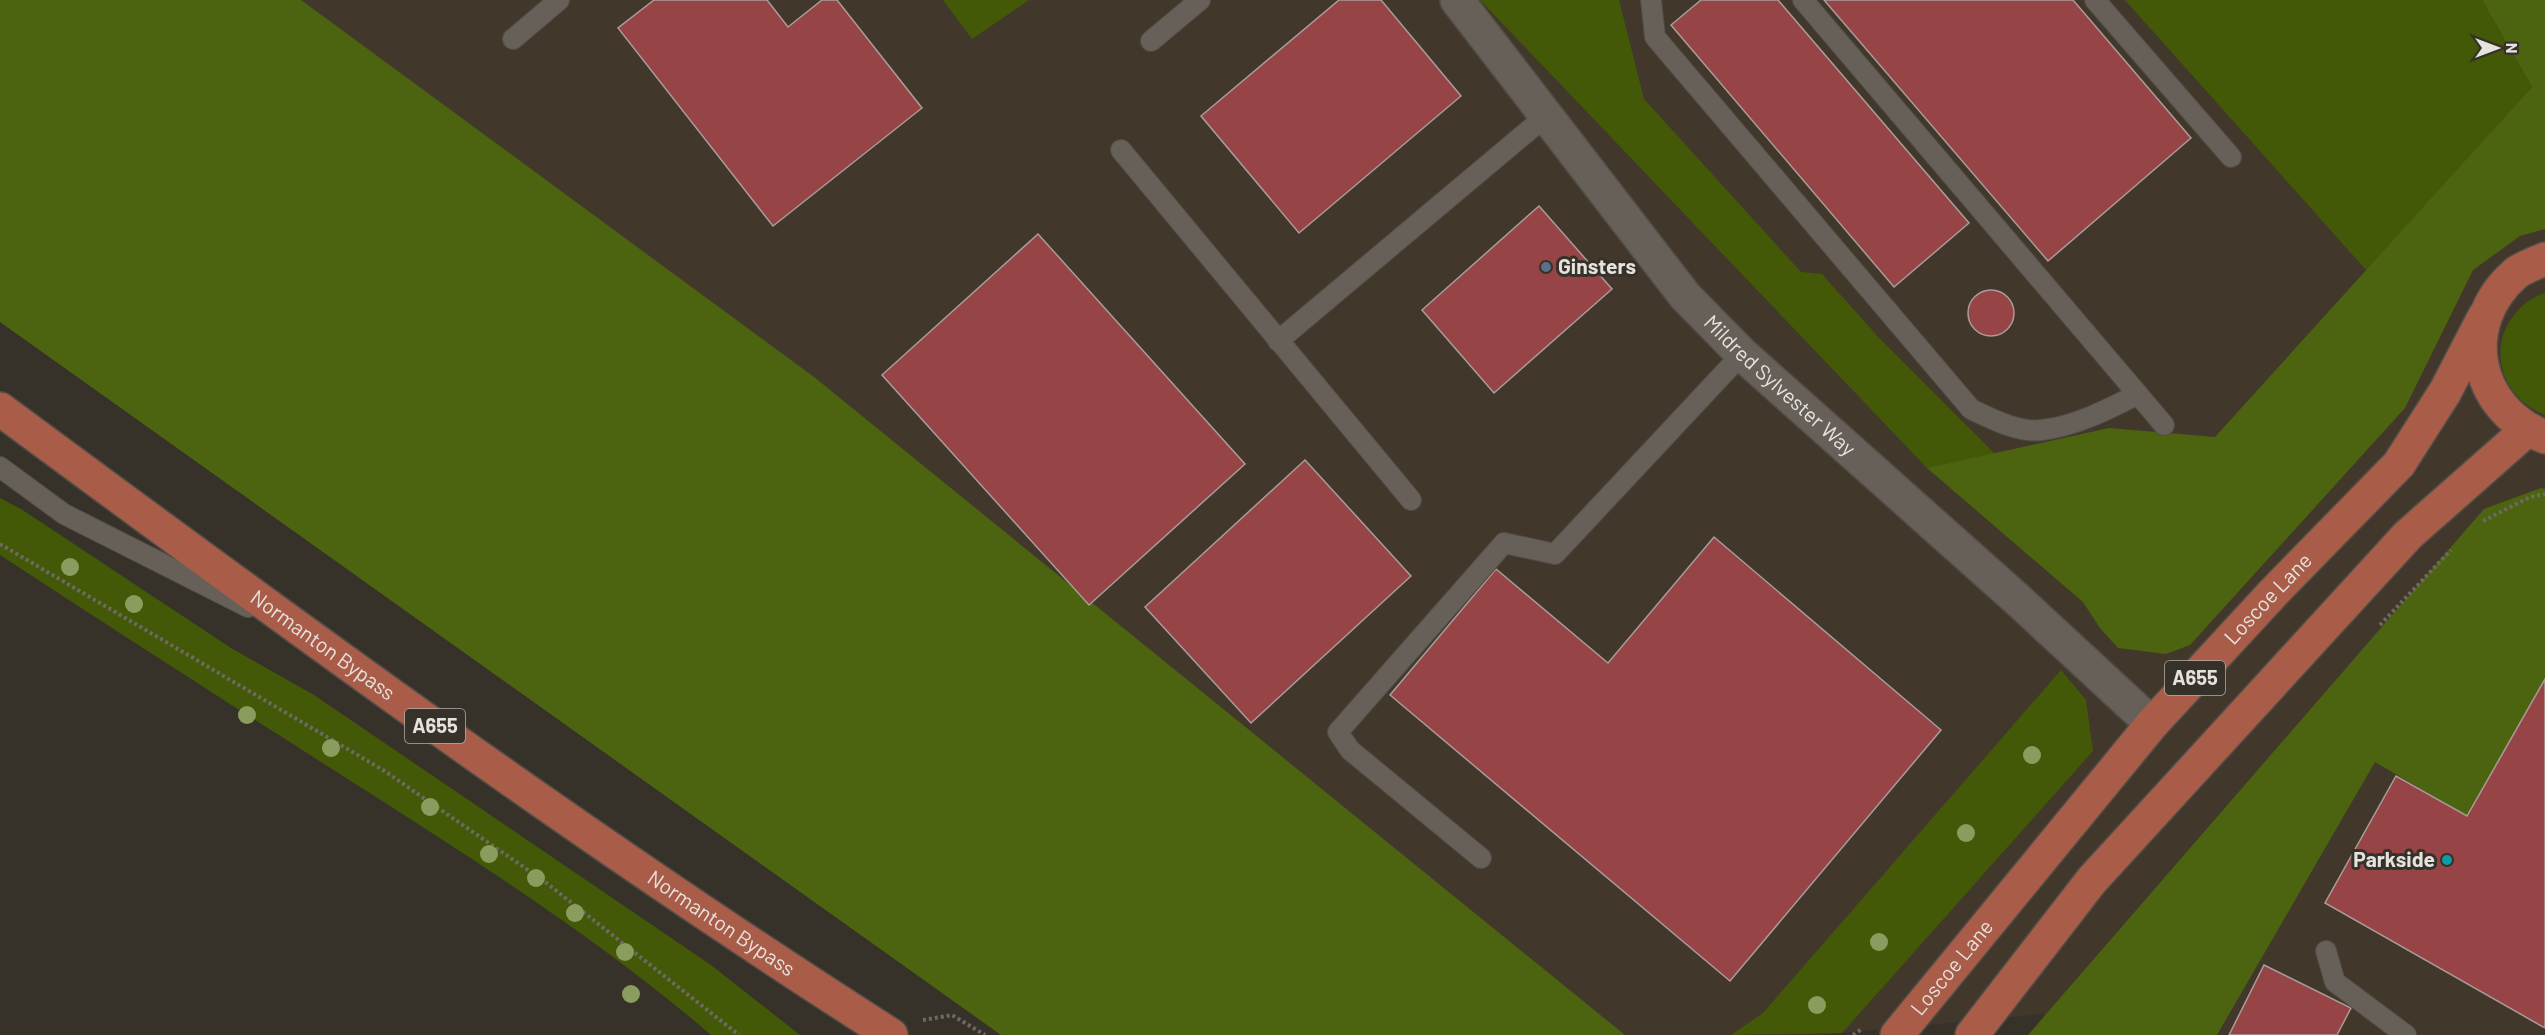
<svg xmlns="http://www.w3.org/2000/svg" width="2545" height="1035" font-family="Barlow,sans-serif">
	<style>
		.built { fill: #41382b }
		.green { fill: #435907 }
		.forest { fill: #4c6410 }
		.building { fill: #964446; stroke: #a99c9b; stroke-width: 1.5 }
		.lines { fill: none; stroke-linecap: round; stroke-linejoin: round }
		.service-casing { stroke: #514d47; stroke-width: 22 }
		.minor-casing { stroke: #514d47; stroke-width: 36 }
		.primary-casing { stroke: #514d47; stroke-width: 36 }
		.path { stroke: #6e6963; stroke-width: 4; stroke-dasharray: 3 3; stroke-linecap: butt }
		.service { stroke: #666058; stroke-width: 20 }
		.minor { stroke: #666058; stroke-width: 33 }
		.primary { stroke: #a95d49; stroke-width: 33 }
		.tree { fill: #8a9d5e }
		.service-dot { fill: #5c6f8a; stroke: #363129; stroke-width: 2 }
		.culture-dot { fill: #0f9aa8; stroke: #363129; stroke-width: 2 }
		.labels { text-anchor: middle; stroke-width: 6; stroke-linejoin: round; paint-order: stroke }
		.shield { fill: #363129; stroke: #b1ada8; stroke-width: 1.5 }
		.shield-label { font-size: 20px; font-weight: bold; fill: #e6e2de }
		.poi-label { font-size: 21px; font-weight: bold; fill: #e6e2de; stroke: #363129; text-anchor: start }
		.street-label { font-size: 21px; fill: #e6e2de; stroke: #363129 }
	</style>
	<rect width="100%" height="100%" fill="#363129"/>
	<path class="built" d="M 266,0 L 2545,0 L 2545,1035 L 2068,1035 L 2043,1014 L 1823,1035 L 1622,1035 Z"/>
	<path class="green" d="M 943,0 L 1029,0 L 972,39 Z
		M 1480,0 L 1619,0 L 1644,99 L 1801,272 L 1822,274 L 1880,339 L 1995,454 L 1927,468 Z
		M 2125,0 L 2482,0 L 2532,87 L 2367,271 Z
		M 2545,293 L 2545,415 C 2504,399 2485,350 2515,314 C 2522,305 2533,296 2545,293 Z
		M 0,498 L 21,509 L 231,648 L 314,695 L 711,965 L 800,1035 L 711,1035 C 597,937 470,857 343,776 C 228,703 114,630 0,555 Z
		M 2061,670 L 2086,700 L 2093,751 L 1842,1033 L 1731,1035 L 1763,1013 Z"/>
	<path class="forest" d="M 0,0 L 301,0 L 814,377 L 1625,1035 L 1001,1035 L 0,322 Z
		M 2482,0 L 2545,0 L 2545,229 L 2520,236 L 2473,270 L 2405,408 L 2190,645 L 2166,654 L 2118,648 L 2100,628 L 2083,602 L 1927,468 L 2109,428 L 2215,437 L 2532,87 Z
		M 2541,488 L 2545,489 L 2545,679 L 2467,816 L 2375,762 L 2217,1035 L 2028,1035 L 2484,509 Z"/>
	<path class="building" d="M 654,0 L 767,0 L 788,27 L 822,0 L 837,0 L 922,108 L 773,226 L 618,28 Z
		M 1339,0 L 1381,0 L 1461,96 L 1299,233 L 1201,116 Z
		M 1701,0 L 1778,0 L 1969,223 L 1894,287 L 1671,25 Z
		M 1824,0 L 2073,0 L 2191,138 L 2048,261 Z
		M 1539,206 L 1612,289 L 1494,393 L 1422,310 Z
		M 1038,234 L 1245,464 L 1089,605 L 882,375 Z
		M1968 313a23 23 0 1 1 46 0a23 23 0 1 1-46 0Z
		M 1305,460 L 1411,576 L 1251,723 L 1145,607 Z
		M 1714,537 L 1941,730 L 1730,981 L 1390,695 L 1496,569 L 1608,663 Z
		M 2545,679 L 2545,1028 L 2325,903 L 2396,776 L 2467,816 Z
		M 2264,965 L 2351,1008 L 2337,1035 L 2229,1035 Z"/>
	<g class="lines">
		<g class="service-casing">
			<path id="service" d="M 1651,0 L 1655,37 L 1971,409 C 1992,419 2018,433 2042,430 C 2076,426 2109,409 2138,394
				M 1803,0 L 2164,425
				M 2095,0 L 2231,157
				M 513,39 L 559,0
				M 1151,41 L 1200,0
				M 1121,150 L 1411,500
				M 1278,341 L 1547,115
				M 0,467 L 64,514 L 248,607
				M 1481,858 L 1350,750 L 1338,732 L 1504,543 L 1555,554 L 1742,354
				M 2326,951 L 2335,982 L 2406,1035"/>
		</g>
		<g class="minor-casing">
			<g id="minor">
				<path id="s1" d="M 1457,0 L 1685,296 L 1742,354 L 2018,600 L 2152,724"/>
			</g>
		</g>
		<g class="primary-casing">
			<g id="primary">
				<path d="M 2545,259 C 2536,263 2524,267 2516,273 C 2457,324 2474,409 2545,437"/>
				<path id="s2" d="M 0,409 C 292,625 585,840 891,1035"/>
				<path id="s3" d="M 1897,1035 L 2152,724 L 2274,592 L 2399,464 L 2445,392 L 2484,317"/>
				<path d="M 1972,1035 L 2092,880 L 2408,535 L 2527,430"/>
			</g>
		</g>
		<path class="path" d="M 2483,521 L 2530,497 L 2545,494
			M 0,544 L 383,770 L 544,881 L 739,1035
			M 2380,625 L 2451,550
			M 923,1020 L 952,1015 L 985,1035
			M 1853,1035 L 1862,1029"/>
		<use href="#service" class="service"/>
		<use href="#minor" class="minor"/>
		<use href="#primary" class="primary"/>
	</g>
	<g class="tree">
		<circle cx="70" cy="567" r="9"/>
		<circle cx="134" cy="604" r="9"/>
		<circle cx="247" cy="715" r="9"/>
		<circle cx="331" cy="748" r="9"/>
		<circle cx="2032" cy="755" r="9"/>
		<circle cx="430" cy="807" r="9"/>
		<circle cx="1966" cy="833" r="9"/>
		<circle cx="489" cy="854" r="9"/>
		<circle cx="536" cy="878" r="9"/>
		<circle cx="575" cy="913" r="9"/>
		<circle cx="1879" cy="942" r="9"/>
		<circle cx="625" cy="952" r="9"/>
		<circle cx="631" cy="994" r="9"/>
		<circle cx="1817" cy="1005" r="9"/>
	</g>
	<circle class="service-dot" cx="1546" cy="267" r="6"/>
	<circle class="culture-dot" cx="2447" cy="860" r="6"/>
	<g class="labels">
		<g class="shield">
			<rect x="2165" y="661" width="60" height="34" rx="4.5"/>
			<rect x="405" y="709" width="60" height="34" rx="4.5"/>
		</g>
		<g class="shield-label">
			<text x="2195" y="685">A655</text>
			<text x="435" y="733">A655</text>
		</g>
		<g class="poi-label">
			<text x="1558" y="274">Ginsters</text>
			<text x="2435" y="867" text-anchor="end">Parkside</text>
		</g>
		<g class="street-label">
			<text dy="7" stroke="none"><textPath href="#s1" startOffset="504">Mildred Sylvester Way</textPath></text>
			<text dy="7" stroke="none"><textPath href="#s3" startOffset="573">Loscoe Lane</textPath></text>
			<text dy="7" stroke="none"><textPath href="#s2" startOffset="400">Normanton Bypass</textPath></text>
			<text dy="7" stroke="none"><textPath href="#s2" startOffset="886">Normanton Bypass</textPath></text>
			<text dy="7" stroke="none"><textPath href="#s3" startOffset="87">Loscoe Lane</textPath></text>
		</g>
	</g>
	<g transform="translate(2497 48) rotate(90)" stroke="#363129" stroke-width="4.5" paint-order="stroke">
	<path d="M0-4.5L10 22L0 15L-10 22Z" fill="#e6e2de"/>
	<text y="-9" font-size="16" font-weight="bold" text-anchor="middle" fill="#e6e2de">N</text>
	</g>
</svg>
